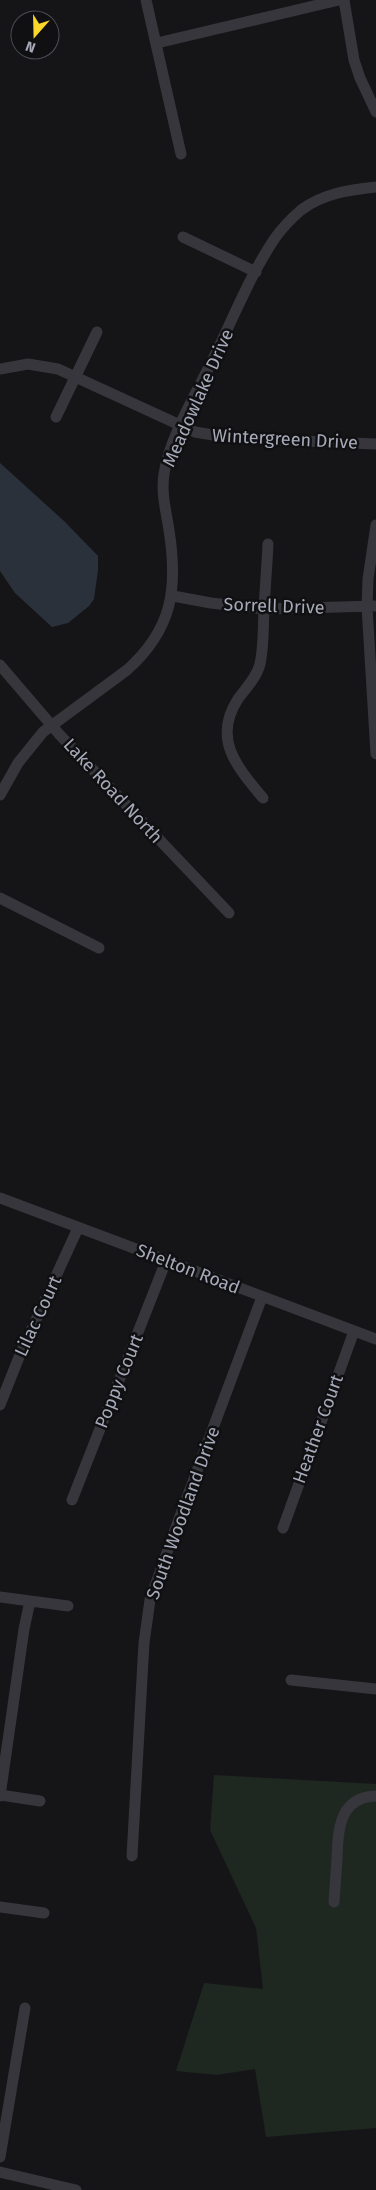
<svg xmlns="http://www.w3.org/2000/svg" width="376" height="2190" font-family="'Fira Sans',sans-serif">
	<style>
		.green { fill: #1f2721 }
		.water { fill: #2b313b }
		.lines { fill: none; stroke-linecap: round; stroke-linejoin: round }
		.minor { stroke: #36363c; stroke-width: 11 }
		.labels { text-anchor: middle; stroke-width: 5; stroke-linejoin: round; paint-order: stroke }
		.street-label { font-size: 18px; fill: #a6a9b8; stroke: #101012 }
	</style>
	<rect width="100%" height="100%" fill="#151517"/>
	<path class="green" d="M 214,1775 L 376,1784 L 376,2128 L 266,2137 L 255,2069 L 217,2075 L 176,2071 L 204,1983 L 263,1989 L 256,1928 L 210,1830 Z"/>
	<path class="water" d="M 0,463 L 64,521 L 98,556 L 98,570 L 94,599 L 89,606 L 68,623 L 52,627 L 15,593 L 0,571 Z"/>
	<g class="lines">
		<path class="minor" d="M 146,0 L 181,154
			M 344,0 L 354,60 L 360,78 L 376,112
			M 157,43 L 339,0
			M 183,237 L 256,272
			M 0,369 L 28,364 L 58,369 L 195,432 L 231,438 L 376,444
			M 56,417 L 97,332
			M 376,525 L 368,579 L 367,607 L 376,754
			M 173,596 L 211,603 L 264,609 L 376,606
			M 0,665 L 59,734 L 229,913
			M 0,795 L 18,763 L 43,732 L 127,670 C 173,629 178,588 169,530 C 166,511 161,492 164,474 C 169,438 197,392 213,359 C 233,319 250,275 275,238 C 282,228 292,218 301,210 C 324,193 349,190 376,187
			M 263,798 C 237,767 212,739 238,699 C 246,688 257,677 260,664 C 264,646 263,627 264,610 C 265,588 267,566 268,544
			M 0,898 L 99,948
			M 0,1198 L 376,1339
			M 0,1405 L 19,1357 L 78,1228
			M 72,1500 L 166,1261
			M 283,1528 L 354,1331
			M 0,1597 L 68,1606
			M 291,1680 L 376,1689
			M 0,1795 L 40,1801
			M 0,1796 L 24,1629 L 30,1601
			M 132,1856 L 144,1643 L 150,1600 L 176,1527 L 262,1297
			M 334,1902 C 335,1888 336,1874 337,1859 C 338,1830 339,1797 376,1796
			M 0,1907 L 44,1913
			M 0,2157 L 25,2008
			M 0,2172 L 76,2190"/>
	</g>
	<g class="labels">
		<g class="street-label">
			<text transform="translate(198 398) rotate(-66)" y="6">Meadowlake Drive</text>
			<text transform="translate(285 439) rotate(3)" y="6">Wintergreen Drive</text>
			<text transform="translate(274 606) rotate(2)" y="6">Sorrell Drive</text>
			<text transform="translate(113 791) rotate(47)" y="6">Lake Road North</text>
			<text transform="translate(188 1269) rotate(21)" y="6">Shelton Road</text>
			<text transform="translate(38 1316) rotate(-65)" y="6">Lilac Court</text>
			<text transform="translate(119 1381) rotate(-68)" y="6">Poppy Court</text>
			<text transform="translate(318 1429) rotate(-70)" y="6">Heather Court</text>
			<text transform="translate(183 1513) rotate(-70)" y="6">South Woodland Drive</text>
		</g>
	</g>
	<g transform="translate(35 35) rotate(200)"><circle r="24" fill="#101012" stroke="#4c4d54"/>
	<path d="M0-4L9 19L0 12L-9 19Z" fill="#f9d72b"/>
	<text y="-8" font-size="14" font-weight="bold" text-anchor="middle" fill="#a6a9b8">N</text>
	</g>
</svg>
